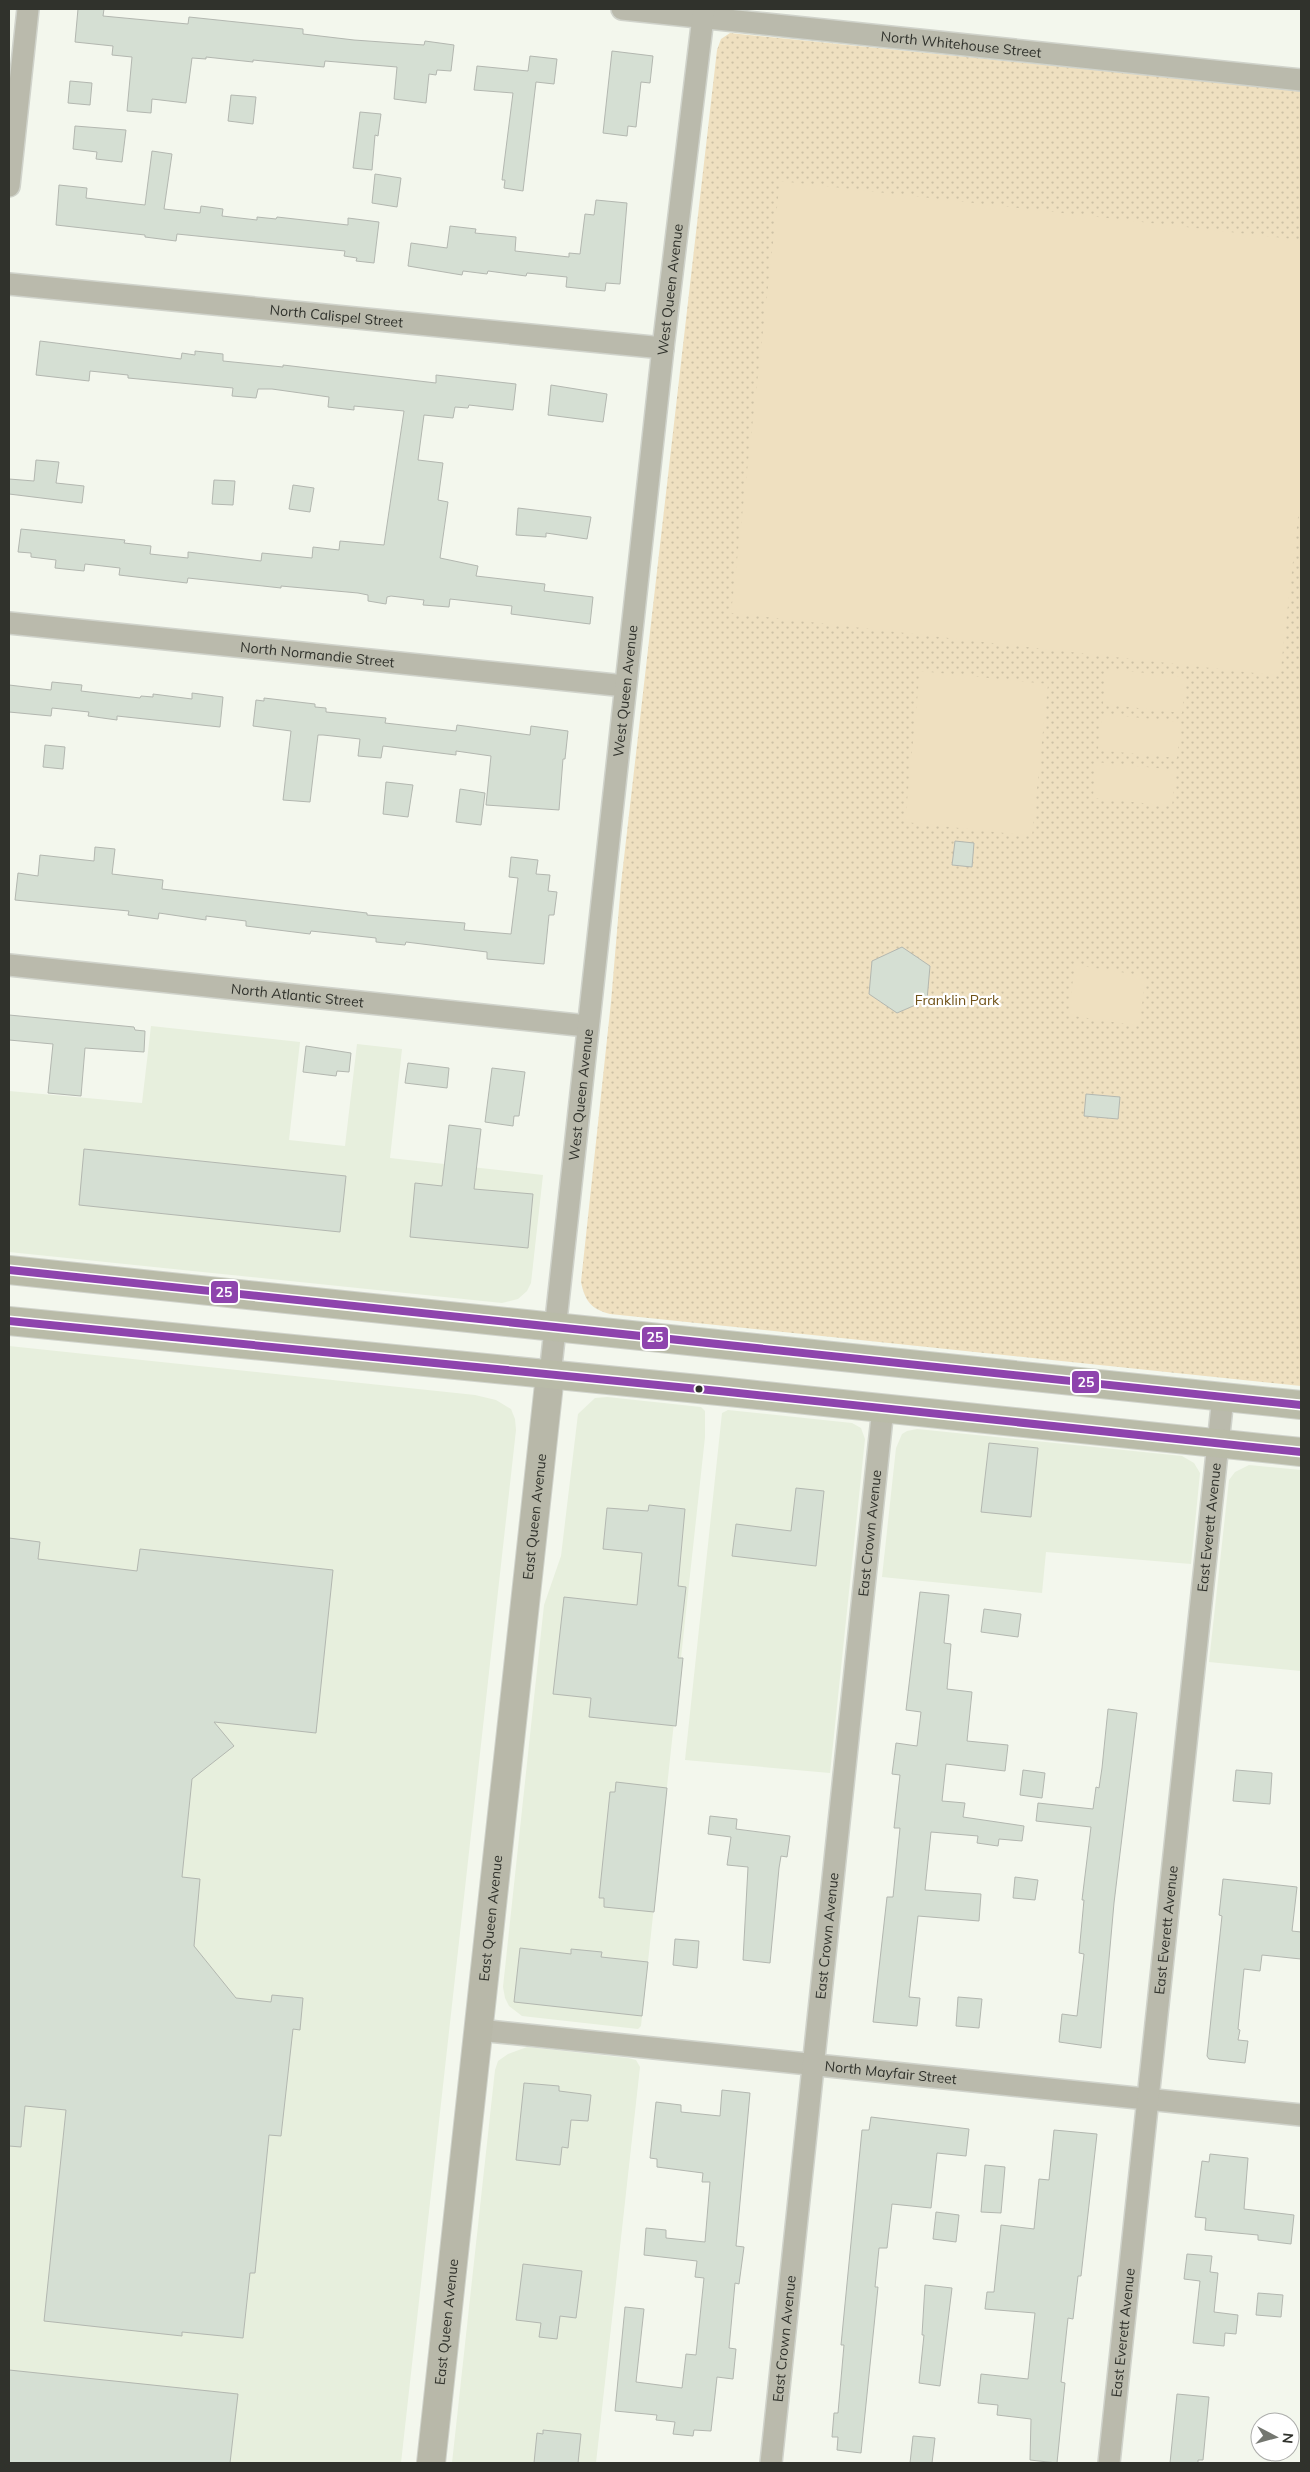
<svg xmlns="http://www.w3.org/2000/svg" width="1310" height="2472" font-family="Mulish,sans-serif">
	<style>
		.built { fill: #e7efdd }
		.park { fill: url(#park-dots) }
		.garden { fill: #efe0c0 }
		.building { fill: #d5dfd3; stroke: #b3b7b0 }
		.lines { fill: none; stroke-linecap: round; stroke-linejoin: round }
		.street-casing { stroke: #d0d3cb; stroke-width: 24 }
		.secondary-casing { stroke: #d0d3cb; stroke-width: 30 }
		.primary-casing { stroke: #d0d3cb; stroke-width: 30 }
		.street { stroke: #babaac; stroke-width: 21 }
		.secondary { stroke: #b8b8a9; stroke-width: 28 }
		.primary { stroke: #b9bba8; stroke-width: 28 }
		.bus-1-casing { stroke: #fff; stroke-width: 11 }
		.bus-1 { stroke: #8e44ad; stroke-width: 8 }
		.bus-dot { fill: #30322c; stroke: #fff; stroke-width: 2 }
		.labels { text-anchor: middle; stroke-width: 4.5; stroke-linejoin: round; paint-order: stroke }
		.street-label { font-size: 14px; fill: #30322c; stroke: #fff }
		.park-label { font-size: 14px; fill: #705218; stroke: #fff }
		.line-badge { stroke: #fff; stroke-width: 2 }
		.badge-label { font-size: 14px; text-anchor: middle; font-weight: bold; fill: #fff }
	</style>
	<defs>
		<pattern id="park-dots" width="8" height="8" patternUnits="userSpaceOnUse" patternTransform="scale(1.25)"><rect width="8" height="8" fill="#efe0c0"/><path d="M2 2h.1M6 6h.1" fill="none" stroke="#cdc1a5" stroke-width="1.8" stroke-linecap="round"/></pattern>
	</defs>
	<rect width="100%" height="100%" fill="#f3f7ed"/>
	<path class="built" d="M 151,1026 L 300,1042 L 289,1140 L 345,1146 L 357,1044 L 402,1049 L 390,1158 L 543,1175 L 531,1283 L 527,1291 L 518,1299 L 502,1303 L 9,1252 L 9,1091 L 142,1103 Z
		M 9,1346 L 475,1395 L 496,1400 L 511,1409 L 515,1419 L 516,1430 L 401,2463 L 9,2463 Z
		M 607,1397 L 701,1407 L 705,1411 L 705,1437 L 641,2026 L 638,2029 L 522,2016 L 509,2006 L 505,1998 L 503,1987 L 544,1605 L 561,1556 L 578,1414 L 595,1398 Z
		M 728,1410 L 852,1423 L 861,1428 L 865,1439 L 830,1773 L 685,1760 L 722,1413 Z
		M 917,1429 L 1182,1456 L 1194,1463 L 1200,1473 L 1191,1564 L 1046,1552 L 1042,1593 L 882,1577 L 896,1448 L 902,1434 L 907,1431 Z
		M 1249,1465 L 1301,1470 L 1301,1671 L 1209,1662 L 1229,1480 L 1235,1472 Z
		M 527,2047 L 628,2058 L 636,2060 L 640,2067 L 596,2463 L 452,2463 L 495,2070 L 498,2061 L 508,2054 Z"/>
	<path class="park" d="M 730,33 L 1301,91 L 1301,1386 L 610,1314 C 591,1309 585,1301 581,1282 L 611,1002 L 621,884 L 717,50 L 721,39 Z"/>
	<path class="garden" d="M 780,181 L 1301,240 L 1301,491 L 1280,676 L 731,613 Z
		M 1107,669 L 1186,677 L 1182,713 L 1103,704 Z
		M 920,671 L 1048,684 L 1032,836 L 905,822 Z
		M 1102,714 L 1181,722 L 1177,758 L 1098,750 Z
		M 1096,762 L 1176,770 L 1172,806 L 1093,798 Z
		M 1075,965 L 1146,976 L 1139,1026 L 1068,1015 Z"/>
	<path class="building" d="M 78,9 L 104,9 L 103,16 L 188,24 L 189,17 L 303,29 L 303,34 L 354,40 L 424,45 L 425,41 L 454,45 L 451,71 L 437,70 L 436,75 L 429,74 L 426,103 L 394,99 L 397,67 L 325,61 L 324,67 L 253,60 L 253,62 L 206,57 L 206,59 L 192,58 L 186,103 L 152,99 L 151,113 L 127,111 L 132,57 L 112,55 L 113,46 L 75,42 Z
		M 612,51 L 653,56 L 650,83 L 641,82 L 636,127 L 628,126 L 627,136 L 603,133 Z
		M 530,56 L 557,59 L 554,84 L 536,82 L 523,191 L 504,188 L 505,180 L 502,180 L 513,93 L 474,90 L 477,66 L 528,71 Z
		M 70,81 L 92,83 L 90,105 L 68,103 Z
		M 231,95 L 256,97 L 253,124 L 228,121 Z
		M 360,112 L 381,114 L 378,136 L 375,135 L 372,170 L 353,168 Z
		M 75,126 L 126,130 L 122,162 L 96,159 L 97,152 L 73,149 Z
		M 152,151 L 172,154 L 164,209 L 200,213 L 201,206 L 223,209 L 222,216 L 257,220 L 257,217 L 276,219 L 277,217 L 348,225 L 348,218 L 379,222 L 374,263 L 356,261 L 357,258 L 344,256 L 345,251 L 177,234 L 176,241 L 145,237 L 145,235 L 56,225 L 59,185 L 87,188 L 86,198 L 145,205 Z
		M 375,174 L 401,178 L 397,207 L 372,203 Z
		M 596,200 L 627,203 L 620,284 L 606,283 L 605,291 L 566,287 L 567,277 L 527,273 L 526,276 L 488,271 L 487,274 L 463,271 L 462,275 L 408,266 L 411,243 L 447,248 L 450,226 L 476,229 L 475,233 L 516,237 L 515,251 L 569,257 L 569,253 L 580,254 L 585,214 L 594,215 Z
		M 40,341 L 181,359 L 182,353 L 195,355 L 195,351 L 223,354 L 223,361 L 283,367 L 283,365 L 436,383 L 436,375 L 516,384 L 513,410 L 469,405 L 468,408 L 455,407 L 453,418 L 424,415 L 418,460 L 443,463 L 438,500 L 448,502 L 440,558 L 478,566 L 476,576 L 545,584 L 544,591 L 593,597 L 590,624 L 511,614 L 512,606 L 450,599 L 449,607 L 423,605 L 424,600 L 391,596 L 387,597 L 386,604 L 368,601 L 368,595 L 358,593 L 281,586 L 281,588 L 263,586 L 188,578 L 187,583 L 119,575 L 120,568 L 85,564 L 84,571 L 55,568 L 56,560 L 31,557 L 31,553 L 18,552 L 21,529 L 125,540 L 124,543 L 151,546 L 150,554 L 188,558 L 188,552 L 261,561 L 262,553 L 312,558 L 313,547 L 339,550 L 340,541 L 384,545 L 404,411 L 354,406 L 354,410 L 328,407 L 329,397 L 272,389 L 258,389 L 256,398 L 232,396 L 233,388 L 128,378 L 128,375 L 90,371 L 89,381 L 36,375 Z
		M 551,385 L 607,394 L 603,422 L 548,415 Z
		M 36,460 L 59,462 L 56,483 L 84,486 L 82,503 L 9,494 L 9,479 L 34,481 Z
		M 214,480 L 235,481 L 233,505 L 212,504 Z
		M 293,485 L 314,488 L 310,512 L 289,509 Z
		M 518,508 L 591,517 L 587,539 L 546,533 L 546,537 L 516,535 Z
		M 52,682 L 82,685 L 81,691 L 140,698 L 141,696 L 153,697 L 153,694 L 192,699 L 192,693 L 223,697 L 220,727 L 117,716 L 117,720 L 88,716 L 89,712 L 52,708 L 51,716 L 9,712 L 9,685 L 51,690 Z
		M 264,698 L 315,704 L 315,707 L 326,708 L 326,712 L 386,718 L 385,723 L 456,731 L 457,725 L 530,735 L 531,726 L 568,731 L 565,759 L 563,759 L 559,810 L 486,805 L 491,756 L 456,751 L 456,755 L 383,746 L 381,758 L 358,756 L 360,739 L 323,735 L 318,735 L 310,802 L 283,800 L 291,731 L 253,726 L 256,700 L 264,701 Z
		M 45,745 L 65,747 L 63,769 L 43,767 Z
		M 386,782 L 413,785 L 408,817 L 383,814 Z
		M 460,789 L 485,793 L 481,825 L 456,822 Z
		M 955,841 L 974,843 L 972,867 L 952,865 Z
		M 95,847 L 115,849 L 112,874 L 163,880 L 162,889 L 367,913 L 367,915 L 465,923 L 464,930 L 511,934 L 518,878 L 509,877 L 511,857 L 538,860 L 536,874 L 550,875 L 548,891 L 557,892 L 554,915 L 549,915 L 544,964 L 487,959 L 487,952 L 406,942 L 405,945 L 376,942 L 376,938 L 311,931 L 310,934 L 246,926 L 246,921 L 206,916 L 206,920 L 159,913 L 158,919 L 128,915 L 129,911 L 15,900 L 18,873 L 38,876 L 40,855 L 94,861 Z
		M 902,947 L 930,966 L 927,1000 L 897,1013 L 869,994 L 872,961 Z
		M 9,1015 L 134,1027 L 135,1030 L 145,1031 L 144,1052 L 85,1048 L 81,1096 L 48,1093 L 53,1044 L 9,1040 Z
		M 306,1046 L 351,1053 L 349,1072 L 337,1071 L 336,1076 L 303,1072 Z
		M 408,1063 L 449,1068 L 447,1088 L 405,1083 Z
		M 492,1068 L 525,1072 L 519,1116 L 514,1116 L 513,1126 L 485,1122 Z
		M 1086,1094 L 1120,1097 L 1118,1119 L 1084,1116 Z
		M 449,1125 L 481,1129 L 474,1189 L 533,1194 L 528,1248 L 410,1237 L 415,1183 L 442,1186 Z
		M 84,1149 L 346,1176 L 340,1232 L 79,1205 Z
		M 989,1443 L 1038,1448 L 1031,1517 L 981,1512 Z
		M 796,1488 L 824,1491 L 816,1566 L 732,1556 L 736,1524 L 791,1531 Z
		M 649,1505 L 685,1509 L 678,1586 L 686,1587 L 678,1658 L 683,1658 L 676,1726 L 589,1717 L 591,1698 L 553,1694 L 564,1597 L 637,1605 L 642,1553 L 603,1549 L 607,1508 L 648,1511 Z
		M 9,1538 L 40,1542 L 38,1559 L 137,1571 L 140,1549 L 333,1570 L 316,1733 L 214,1722 L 234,1746 L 192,1779 L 182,1877 L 200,1879 L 194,1946 L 236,1998 L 271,2002 L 272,1995 L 303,1998 L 300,2030 L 293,2029 L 281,2136 L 269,2135 L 255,2273 L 250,2273 L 243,2338 L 182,2332 L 182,2336 L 44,2321 L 66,2110 L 25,2106 L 21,2147 L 9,2146 Z
		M 920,1592 L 949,1595 L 944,1643 L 951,1644 L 947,1689 L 972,1692 L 967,1741 L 1008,1745 L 1005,1771 L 946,1764 L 942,1801 L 965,1803 L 963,1817 L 1024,1826 L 1022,1841 L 999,1839 L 998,1846 L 977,1843 L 978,1836 L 931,1832 L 925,1890 L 981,1894 L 979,1921 L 918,1916 L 909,1997 L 920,1998 L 917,2026 L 873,2022 L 887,1897 L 893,1897 L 900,1828 L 894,1828 L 900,1775 L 892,1774 L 896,1743 L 917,1746 L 921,1712 L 906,1710 Z
		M 984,1609 L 1021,1614 L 1018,1637 L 981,1632 Z
		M 1108,1709 L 1137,1713 L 1114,1903 L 1101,2048 L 1059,2042 L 1062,2014 L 1077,2016 L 1084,1954 L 1079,1953 L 1084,1900 L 1082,1900 L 1091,1827 L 1036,1821 L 1038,1803 L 1093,1809 L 1096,1787 L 1099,1788 L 1102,1768 Z
		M 1023,1770 L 1045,1773 L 1042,1798 L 1020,1795 Z
		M 1236,1770 L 1272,1773 L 1270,1804 L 1233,1801 Z
		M 616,1782 L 667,1788 L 654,1912 L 604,1907 L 604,1898 L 599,1898 L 610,1792 L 615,1792 Z
		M 710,1816 L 737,1819 L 736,1829 L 790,1836 L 787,1857 L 781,1856 L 779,1868 L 770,1963 L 743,1960 L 748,1867 L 727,1865 L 731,1837 L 708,1834 Z
		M 1015,1877 L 1038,1880 L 1035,1900 L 1013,1898 Z
		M 1223,1879 L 1297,1887 L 1292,1931 L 1301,1932 L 1301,1959 L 1262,1955 L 1260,1971 L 1244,1969 L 1238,2029 L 1240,2030 L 1238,2040 L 1248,2041 L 1245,2063 L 1209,2059 L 1207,2056 L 1222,1916 L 1219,1915 Z
		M 675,1939 L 699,1941 L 697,1968 L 673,1965 Z
		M 520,1948 L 571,1954 L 571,1949 L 602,1952 L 601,1957 L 648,1962 L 642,2016 L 514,2002 Z
		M 958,1997 L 982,1999 L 979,2028 L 956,2026 Z
		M 524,2083 L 559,2086 L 559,2091 L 591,2095 L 588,2121 L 571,2120 L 568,2148 L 562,2147 L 560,2165 L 516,2160 Z
		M 722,2090 L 750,2093 L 736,2246 L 744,2247 L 739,2284 L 735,2283 L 729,2348 L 736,2349 L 733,2379 L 717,2377 L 711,2431 L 694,2430 L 693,2436 L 673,2434 L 675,2422 L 656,2420 L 657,2415 L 615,2411 L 625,2307 L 644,2309 L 636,2382 L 682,2388 L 686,2354 L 696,2355 L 704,2278 L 695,2277 L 697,2261 L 644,2255 L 646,2228 L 666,2230 L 666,2238 L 705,2242 L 710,2182 L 702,2182 L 703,2173 L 657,2167 L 657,2159 L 650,2158 L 656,2102 L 681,2105 L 681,2112 L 720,2116 Z
		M 871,2117 L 969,2129 L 966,2156 L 937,2153 L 931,2208 L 892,2204 L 887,2248 L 879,2248 L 875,2287 L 878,2287 L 861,2453 L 837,2450 L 838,2437 L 832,2437 L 834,2413 L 838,2413 L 844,2345 L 841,2345 L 862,2130 L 869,2130 Z
		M 1054,2130 L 1097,2134 L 1081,2276 L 1078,2276 L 1073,2319 L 1068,2318 L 1061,2382 L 1065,2383 L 1057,2463 L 1030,2460 L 1031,2419 L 997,2415 L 998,2405 L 978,2403 L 981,2374 L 1028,2379 L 1035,2313 L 985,2309 L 987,2292 L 994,2292 L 1001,2225 L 1034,2229 L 1039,2179 L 1049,2180 Z
		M 1210,2154 L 1248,2158 L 1244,2209 L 1294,2215 L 1291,2244 L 1258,2240 L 1258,2235 L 1205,2230 L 1206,2218 L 1195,2217 L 1202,2161 L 1209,2162 Z
		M 985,2165 L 1005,2167 L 1001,2213 L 981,2212 Z
		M 936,2212 L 959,2215 L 956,2242 L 933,2239 Z
		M 1187,2254 L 1212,2256 L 1210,2272 L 1218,2273 L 1214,2312 L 1238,2315 L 1236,2334 L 1225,2333 L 1224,2346 L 1193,2343 L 1200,2281 L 1184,2279 Z
		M 523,2264 L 582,2271 L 576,2318 L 560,2316 L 557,2339 L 539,2337 L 541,2323 L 516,2320 Z
		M 925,2285 L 952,2288 L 940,2386 L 919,2383 L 924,2335 L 922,2335 Z
		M 1258,2293 L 1283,2295 L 1281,2317 L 1256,2315 Z
		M 9,2370 L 238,2394 L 230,2463 L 9,2463 Z
		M 1177,2394 L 1209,2397 L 1203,2460 L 1198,2460 L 1198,2463 L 1170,2463 Z
		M 543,2430 L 581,2434 L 578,2463 L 534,2463 L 537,2433 L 543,2434 Z
		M 913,2436 L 935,2438 L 932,2463 L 910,2463 Z"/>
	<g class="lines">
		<g class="street-casing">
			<g id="street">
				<path id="s1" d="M 622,9 L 1301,80"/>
				<path d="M 9,186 L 28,9"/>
				<path id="s2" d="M 9,284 L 663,348"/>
				<path id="s3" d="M 9,623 L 625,686"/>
				<path id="s4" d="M 9,965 L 587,1026"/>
				<path id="s5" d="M 550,1375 L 663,348 L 704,9"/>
				<path id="s6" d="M 479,2030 L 1301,2115"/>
				<path id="s7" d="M 771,2463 L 883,1408"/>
				<path id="s8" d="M 1109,2463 L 1223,1397"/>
			</g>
		</g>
		<g class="secondary-casing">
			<g id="secondary">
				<path id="s9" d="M 431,2463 L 550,1375"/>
			</g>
		</g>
		<g class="primary-casing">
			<path id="primary" d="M 9,1270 L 1301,1405
				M 9,1321 L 719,1391 L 1301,1452"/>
		</g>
		<use href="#street" class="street"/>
		<use href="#secondary" class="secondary"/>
		<use href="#primary" class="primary"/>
		<g class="bus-1-casing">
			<path id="bus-1" d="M 9,1270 L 1301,1405
				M 9,1321 L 719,1391 L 1301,1452"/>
		</g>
		<use href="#bus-1" class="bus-1"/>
	</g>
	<circle class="bus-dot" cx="699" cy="1389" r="4.5"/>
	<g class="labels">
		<g class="street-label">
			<text dy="5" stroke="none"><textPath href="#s1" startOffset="341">North Whitehouse Street</textPath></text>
			<text dy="5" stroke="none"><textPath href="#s5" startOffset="1092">West Queen Avenue</textPath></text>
			<text dy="5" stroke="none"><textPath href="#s2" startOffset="329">North Calispel Street</textPath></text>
			<text dy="5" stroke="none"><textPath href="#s3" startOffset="310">North Normandie Street</textPath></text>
			<text dy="5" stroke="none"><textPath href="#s5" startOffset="688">West Queen Avenue</textPath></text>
			<text dy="5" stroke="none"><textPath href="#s4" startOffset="290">North Atlantic Street</textPath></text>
			<text dy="5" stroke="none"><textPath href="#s5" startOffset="282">West Queen Avenue</textPath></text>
			<text dy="5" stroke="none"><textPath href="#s9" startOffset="952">East Queen Avenue</textPath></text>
			<text dy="5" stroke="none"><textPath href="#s8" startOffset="941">East Everett Avenue</textPath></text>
			<text dy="5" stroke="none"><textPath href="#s7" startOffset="935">East Crown Avenue</textPath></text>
			<text dy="5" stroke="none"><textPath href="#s9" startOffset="548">East Queen Avenue</textPath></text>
			<text dy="5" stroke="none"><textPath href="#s8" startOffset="536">East Everett Avenue</textPath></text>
			<text dy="5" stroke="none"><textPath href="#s7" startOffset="530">East Crown Avenue</textPath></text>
			<text dy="5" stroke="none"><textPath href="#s6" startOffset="414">North Mayfair Street</textPath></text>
			<text dy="5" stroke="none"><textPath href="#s9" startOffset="142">East Queen Avenue</textPath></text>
			<text dy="5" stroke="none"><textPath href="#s8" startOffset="131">East Everett Avenue</textPath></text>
			<text dy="5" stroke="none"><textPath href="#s7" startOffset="125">East Crown Avenue</textPath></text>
		</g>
		<g class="park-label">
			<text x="957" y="1005">Franklin Park</text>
		</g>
	</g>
	<g class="line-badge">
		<rect x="210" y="1280" width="29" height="24" rx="5" fill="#8e44ad"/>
		<rect x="641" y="1326" width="28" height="24" rx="5" fill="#8e44ad"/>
		<rect x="1071" y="1370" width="29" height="24" rx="5" fill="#8e44ad"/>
	</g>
	<g class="badge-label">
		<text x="224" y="1297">25</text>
		<text x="655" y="1342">25</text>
		<text x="1086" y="1387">25</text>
	</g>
	<rect width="1310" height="2472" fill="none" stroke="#30322c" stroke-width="20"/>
	<g transform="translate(1275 2437) rotate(96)"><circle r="24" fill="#ffffff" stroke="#acadab"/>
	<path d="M0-4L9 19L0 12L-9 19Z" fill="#747770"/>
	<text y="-8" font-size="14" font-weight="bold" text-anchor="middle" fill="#30322c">N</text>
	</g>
</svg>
